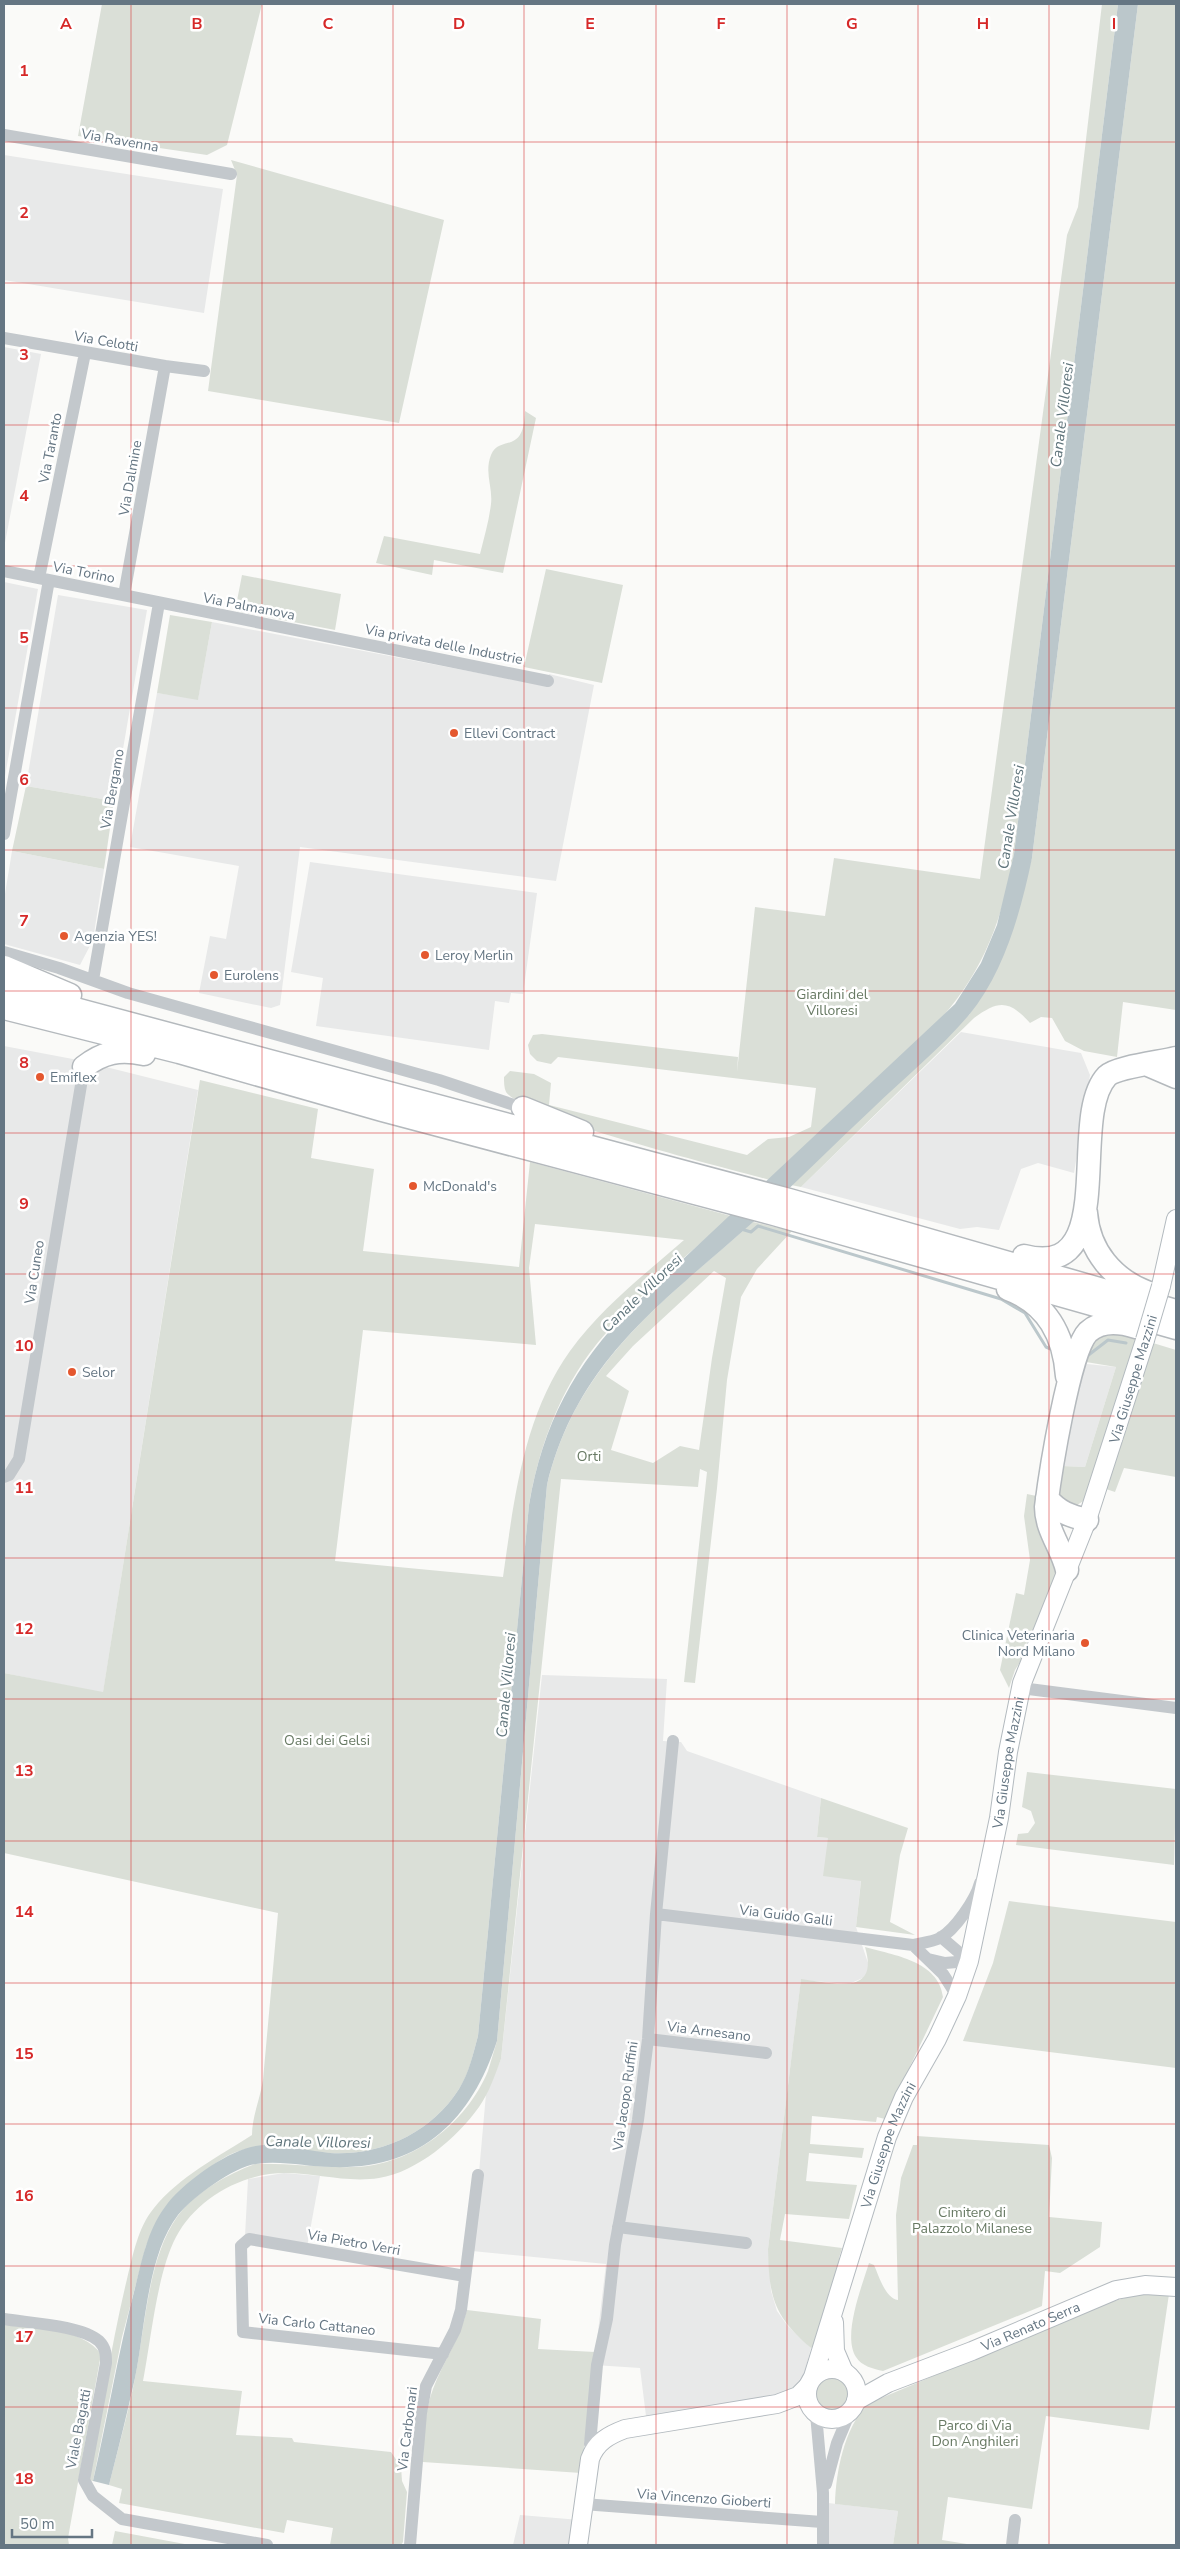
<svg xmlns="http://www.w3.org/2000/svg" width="1180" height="2549" font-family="'Nunito Sans',sans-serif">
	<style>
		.built { fill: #e8e9e9 }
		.green { fill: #dadfd7; fill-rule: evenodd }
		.water { fill: #bbc7cb }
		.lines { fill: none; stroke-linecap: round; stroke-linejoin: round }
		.stream { stroke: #bbc7cb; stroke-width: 3 }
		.secondary-casing { stroke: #b3babf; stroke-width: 20 }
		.highway-casing { stroke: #b4b9bd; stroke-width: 25 }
		.street { stroke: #c3c8cc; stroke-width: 12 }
		.secondary { stroke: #fff; stroke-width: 18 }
		.highway { stroke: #fff; stroke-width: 22 }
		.secondary-bridge-casing { stroke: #b3babf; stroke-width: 20; stroke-linecap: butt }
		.secondary-bridge { stroke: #fff; stroke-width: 18 }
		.grid { fill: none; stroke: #d62828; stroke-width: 1; stroke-opacity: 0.55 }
		.poi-dot { fill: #e4572e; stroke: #fff; stroke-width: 2 }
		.labels { text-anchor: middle; stroke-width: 5; stroke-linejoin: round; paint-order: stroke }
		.street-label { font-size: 14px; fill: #657683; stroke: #fff }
		.poi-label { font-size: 14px; fill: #657683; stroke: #fff; text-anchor: start }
		.park-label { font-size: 14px; fill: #687a64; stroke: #fff }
		.water-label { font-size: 15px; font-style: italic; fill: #60757c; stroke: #fff }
		.grid-label { font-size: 16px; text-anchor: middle; font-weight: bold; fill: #d62828; stroke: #fff; stroke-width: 5; stroke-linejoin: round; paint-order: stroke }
	</style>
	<rect width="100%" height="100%" fill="#fafaf8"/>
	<path class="built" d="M 4,155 L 223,189 L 204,313 L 4,280 Z
		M 4,347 L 41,354 L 4,548 Z
		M 4,582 L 38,589 L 4,782 Z
		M 58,595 L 147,610 L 114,801 L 26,786 Z
		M 212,622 L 547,686 L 549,674 L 594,685 L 556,881 L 300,847 L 280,1005 L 271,1008 L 199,993 L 210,936 L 226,939 L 239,866 L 130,847 L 157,693 L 198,699 Z
		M 12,851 L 104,869 L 93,940 L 80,965 L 4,944 L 4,900 Z
		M 310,862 L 537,893 L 523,994 L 511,993 L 509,1003 L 495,1001 L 489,1050 L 316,1026 L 323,978 L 291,972 Z
		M 961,1032 L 1081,1053 L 1090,1075 L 1074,1173 L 1038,1163 L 1021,1169 L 999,1230 L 977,1227 L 960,1229 L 801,1187 Z
		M 4,1046 L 78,1060 L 198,1090 L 103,1693 L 4,1673 Z
		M 1087,1364 L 1116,1367 L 1085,1467 L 1062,1466 L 1080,1374 Z
		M 542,1675 L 667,1679 L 663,1741 L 681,1742 L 687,1751 L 821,1798 L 817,1837 L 828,1838 L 861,1880 L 856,1927 L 869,1966 L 865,1977 L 849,1984 L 801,1980 L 768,2249 L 771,2291 L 777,2311 L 787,2325 L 811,2348 L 802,2382 L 789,2396 L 647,2424 L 640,2368 L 594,2365 L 606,2264 L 472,2251 L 486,2094 L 501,2059 Z
		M 284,2173 L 320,2176 L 307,2247 L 245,2236 L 248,2179 Z
		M 828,2503 L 898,2511 L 893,2545 L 826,2545 Z
		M 520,2515 L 580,2520 L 577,2545 L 513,2545 Z"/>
	<path class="green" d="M 102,4 L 262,4 L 227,145 L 207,155 L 78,136 Z
		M 1102,4 L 1118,4 L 1014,854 C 1002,922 982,976 933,1027 L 770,1180 C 730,1169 524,1118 506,1092 C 504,1088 504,1082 504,1077 L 510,1071 L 534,1074 L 551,1083 L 549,1105 L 747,1155 L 768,1139 L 789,1137 L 811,1127 L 816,1088 L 558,1057 L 551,1064 L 537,1061 L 530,1054 L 528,1045 L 533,1035 L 542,1034 L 738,1057 L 737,1072 L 755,907 L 825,916 L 834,858 L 980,879 L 1067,235 L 1078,207 Z
		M 1138,4 L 1176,4 L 1176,1010 L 1123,1002 L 1117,1057 L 1084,1051 L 1065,1041 L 1052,1018 L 1041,1017 L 1030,1023 C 1009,1000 999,1000 974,1018 L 801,1187 L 791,1185 L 969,1015 L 996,971 L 1032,858 Z
		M 231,160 L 444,220 L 399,423 L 208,391 L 237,175 Z
		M 525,411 L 536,418 L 503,573 L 434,560 L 432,575 L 376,563 L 384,536 L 480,554 C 484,538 489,521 491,504 C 493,487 484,473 491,455 C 500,434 524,456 525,411 Z
		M 546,569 L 623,585 L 602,683 L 524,667 Z
		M 242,575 L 341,594 L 335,630 L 235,611 Z
		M 170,615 L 212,622 L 198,700 L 157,693 Z
		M 26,786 L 114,801 L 104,869 L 12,851 Z
		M 200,1080 L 318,1109 L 311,1158 L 374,1169 L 363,1251 L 519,1267 L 530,1162 L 731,1216 C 684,1259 627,1303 589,1354 C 557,1398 538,1452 529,1505 L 478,2036 C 473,2054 469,2074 459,2089 C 431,2133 381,2156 330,2153 C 298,2151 267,2141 236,2152 C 213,2161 193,2181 178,2200 C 165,2215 153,2228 146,2246 L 122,2337 L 93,2481 L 89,2480 C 101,2413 111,2345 127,2279 C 133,2255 138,2227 154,2208 C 179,2177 219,2156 252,2135 C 252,2117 260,2099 263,2080 L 278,1913 L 4,1853 L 4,1673 L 103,1692 ZM 535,1224 L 684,1240 C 644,1275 601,1308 570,1351 C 523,1417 514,1500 503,1577 L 335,1561 L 363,1330 L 536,1345 L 529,1268 Z
		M 753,1222 L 792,1231 L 757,1269 L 741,1297 L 727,1380 L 717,1488 L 695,1683 L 684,1682 L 707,1472 L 700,1469 L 698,1487 L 561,1479 L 501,2059 C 495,2075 489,2093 479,2107 C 457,2138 417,2172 379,2178 C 347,2183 316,2173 285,2173 C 241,2173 196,2199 176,2237 C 157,2273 151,2340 143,2381 L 242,2391 L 236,2435 L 292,2438 L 294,2442 L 391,2452 L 401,2467 L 402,2481 L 407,2492 L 403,2542 L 401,2545 L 330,2545 L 333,2528 L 287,2520 L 284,2533 L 119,2503 L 122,2489 L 109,2485 C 118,2449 128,2414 135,2378 C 145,2328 148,2258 177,2217 C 195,2192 228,2174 255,2164 C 288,2163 322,2168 355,2167 C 412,2165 466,2124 488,2071 C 491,2061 494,2051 497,2041 L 547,1485 C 577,1361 663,1302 753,1222 ZM 714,1271 L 726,1278 L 712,1358 L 699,1450 L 680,1446 L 653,1463 L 611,1450 L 629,1391 L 606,1376 L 633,1346 Z
		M 1138,1331 L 1112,1420 L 1085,1500 L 1074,1507 L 1062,1503 L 1058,1491 L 1062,1466 L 1085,1467 L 1116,1367 L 1080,1361 L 1092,1336 Z
		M 1153,1343 L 1176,1350 L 1176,1477 L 1124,1468 L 1115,1492 L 1106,1489 Z
		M 1027,1494 L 1041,1497 L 1059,1568 L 1030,1646 L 1015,1670 L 1009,1688 L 1000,1670 L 1016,1593 L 1024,1595 L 1030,1560 L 1024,1516 Z
		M 1027,1772 L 1176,1789 L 1174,1865 L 1016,1845 L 1018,1834 L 1028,1833 L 1035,1823 L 1031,1811 L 1022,1807 Z
		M 821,1798 L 908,1828 L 900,1855 L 890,1922 L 915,1935 L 856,1927 L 861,1881 L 823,1876 L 828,1838 L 817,1837 Z
		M 1009,1901 L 1176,1922 L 1176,2068 L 963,2041 L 993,1963 Z
		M 865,1947 C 893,1955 939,1961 943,1997 L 885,2119 L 877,2117 L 876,2122 L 812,2116 L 810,2144 L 864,2148 L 862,2158 L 809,2153 L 806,2181 L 857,2185 L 849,2219 L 785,2214 L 780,2240 L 842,2248 L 839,2258 L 843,2260 L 817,2344 L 811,2348 C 774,2316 769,2298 768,2249 L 801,1979 C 832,1983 880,1997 865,1947 Z
		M 917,2136 L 1049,2145 L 1052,2158 L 1049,2217 L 1102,2222 L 1100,2247 L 1060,2273 L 1045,2271 L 1042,2306 L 883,2371 C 874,2369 861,2366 856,2357 C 842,2336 862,2286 869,2263 L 874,2265 C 879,2276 885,2298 898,2300 L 896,2215 L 901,2178 L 913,2145 L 917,2145 Z
		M 1139,2294 L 1169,2294 L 1149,2430 L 1046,2416 L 1032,2509 L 948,2497 L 942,2540 L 973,2545 L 893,2545 L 898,2511 L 835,2504 C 836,2471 844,2430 867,2404 L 1104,2304 Z
		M 467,2310 L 541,2319 L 538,2349 L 595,2352 L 581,2473 L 423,2462 C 424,2438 424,2412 433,2389 C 443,2362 460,2338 467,2310 Z
		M 4,2322 C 34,2328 83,2328 101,2354 L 68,2538 L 69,2545 L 4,2545 Z
		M814 2394a18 18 0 1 1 36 0a18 18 0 1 1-36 0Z
		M 115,2531 L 190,2545 L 112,2545 Z"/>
	<path class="water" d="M 1118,4 L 1138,4 L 1032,858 C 1021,911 1004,973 969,1015 C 940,1049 904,1078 872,1109 C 831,1147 792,1187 751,1224 C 661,1304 577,1361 547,1485 L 497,2041 C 471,2122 419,2170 332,2167 C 307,2167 281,2160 256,2164 C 233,2167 193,2197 178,2215 C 147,2255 145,2330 135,2378 C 127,2414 118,2450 109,2485 L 93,2481 C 108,2417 118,2352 135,2288 C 142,2261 147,2231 165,2207 C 180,2185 224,2153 251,2147 C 275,2141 305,2151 330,2153 C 381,2156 431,2133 459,2089 C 469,2073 473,2054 478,2036 L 529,1505 C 543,1424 574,1365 632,1307 L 955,1004 L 981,963 L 997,925 L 1014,854 Z"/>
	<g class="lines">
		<path class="stream" d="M 741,1229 L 751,1232 L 758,1226 L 1001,1299 L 1025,1313 L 1046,1347 L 1053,1350
			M 1086,1357 L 1108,1340 L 1126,1343"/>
		<g class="secondary-casing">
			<g id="secondary">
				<path d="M 1161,1286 L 1176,1219"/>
				<path d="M 834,2322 L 835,2351 L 844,2372"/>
				<circle cx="832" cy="2394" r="25"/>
				<path id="s1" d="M 813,2377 L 887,2137 L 904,2097 L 937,2039 L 957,1996 L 969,1961 L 999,1818 L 1008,1752 L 1022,1683 L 1087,1520 L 1145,1340"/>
				<path id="s2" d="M 856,2401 L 888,2383 L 972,2351 L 1116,2290 L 1145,2285 L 1176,2287"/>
				<path d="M 578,2545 L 590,2459 C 596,2442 609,2435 625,2429 L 777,2404 L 798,2396 L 808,2386"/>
			</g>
		</g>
		<g class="highway-casing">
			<path id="highway" d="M 4,967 L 70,995
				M 4,990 L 789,1200 L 1176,1311
				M 4,1008 L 179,1052 L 382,1110 L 774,1214 L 1176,1328
				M 1148,1065 L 1176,1077
				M 84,1067 C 103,1052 120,1049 144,1054
				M 523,1108 L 582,1132
				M 1086,1213 C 1089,1251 1113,1280 1149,1293
				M 1024,1256 C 1122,1281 1067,1118 1107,1076 C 1116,1067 1161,1062 1176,1058
				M 1008,1289 C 1048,1304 1064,1336 1067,1376
				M 1047,1498 C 1058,1512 1070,1516 1087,1520
				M 1067,1570 C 1062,1548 1046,1530 1046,1507 C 1050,1475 1069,1351 1088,1332 C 1101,1320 1120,1322 1136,1327"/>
		</g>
		<path class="street" d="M 4,135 L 231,174
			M 4,338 L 165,366 L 204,371
			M 4,571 L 548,681
			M 39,578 L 85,353
			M 124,595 L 165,366
			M 4,834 L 49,580
			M 4,952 L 59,968 L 128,993 L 439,1080 L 523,1108
			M 93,980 L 159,603
			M 4,1477 L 9,1475 L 19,1459 L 84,1067
			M 1021,1688 L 1176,1708
			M 656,1914 L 913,1945 C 921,1943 932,1942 940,1938 C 955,1930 976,1899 980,1883
			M 941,1937 L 969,1961
			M 913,1945 L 943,1974 L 957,1996
			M 928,1959 L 945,1963 L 969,1961
			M 648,2039 L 766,2053
			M 618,2227 L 746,2243
			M 4,2319 C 28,2323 81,2325 99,2341 C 106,2348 106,2355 106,2363 L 84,2480 L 93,2496 L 122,2519 L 267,2545
			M 443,2354 L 243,2332 L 241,2246 L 249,2239 L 465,2276
			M 816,2414 L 823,2493 L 823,2545
			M 593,2451 L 590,2444 L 597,2365 L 607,2319 L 615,2245 L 638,2120 L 648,2039 L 656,1914 L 673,1741
			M 826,2484 L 837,2443 L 850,2412
			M 583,2504 L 822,2522
			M 410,2545 L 421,2413 L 426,2386 L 455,2330 L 461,2310 L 478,2175
			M 1012,2545 L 1015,2520"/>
		<use href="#secondary" class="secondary"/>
		<use href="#highway" class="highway"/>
		<g class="secondary-bridge-casing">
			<path id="secondary-bridge" d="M 1145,1340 L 1161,1286"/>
		</g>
		<use href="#secondary-bridge" class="secondary-bridge"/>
	</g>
	<path class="grid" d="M 131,4 L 131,2545M 262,4 L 262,2545M 393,4 L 393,2545M 524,4 L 524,2545M 656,4 L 656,2545M 787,4 L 787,2545M 918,4 L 918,2545M 1049,4 L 1049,2545M 4,142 L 1176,142M 4,283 L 1176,283M 4,425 L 1176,425M 4,566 L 1176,566M 4,708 L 1176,708M 4,850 L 1176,850M 4,991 L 1176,991M 4,1133 L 1176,1133M 4,1274 L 1176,1274M 4,1416 L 1176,1416M 4,1558 L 1176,1558M 4,1699 L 1176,1699M 4,1841 L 1176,1841M 4,1983 L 1176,1983M 4,2124 L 1176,2124M 4,2266 L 1176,2266M 4,2407 L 1176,2407"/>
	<g class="poi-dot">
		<circle cx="454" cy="733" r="5"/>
		<circle cx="64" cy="936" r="5"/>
		<circle cx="425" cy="955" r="5"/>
		<circle cx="214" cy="975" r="5"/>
		<circle cx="40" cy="1077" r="5"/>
		<circle cx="413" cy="1186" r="5"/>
		<circle cx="72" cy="1372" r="5"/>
		<circle cx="1085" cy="1643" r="5"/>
	</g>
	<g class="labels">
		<g class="street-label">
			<text transform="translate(120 140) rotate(10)" y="5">Via Ravenna</text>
			<text transform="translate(106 341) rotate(10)" y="5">Via Celotti</text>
			<text transform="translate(50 448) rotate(-79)" y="5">Via Taranto</text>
			<text transform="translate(130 478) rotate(-80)" y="5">Via Dalmine</text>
			<text transform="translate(84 572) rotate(11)" y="5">Via Torino</text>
			<text transform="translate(249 606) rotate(11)" y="5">Via Palmanova</text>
			<text transform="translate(444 644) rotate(11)" y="5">Via privata delle Industrie</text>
			<text transform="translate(112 789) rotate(-80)" y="5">Via Bergamo</text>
			<text transform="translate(34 1272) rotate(-81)" y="5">Via Cuneo</text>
			<text transform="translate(1133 1379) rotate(-73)" y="5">Via Giuseppe Mazzini</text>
			<text dy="5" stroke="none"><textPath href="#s1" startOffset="648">Via Giuseppe Mazzini</textPath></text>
			<text transform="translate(786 1915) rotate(7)" y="5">Via Guido Galli</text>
			<text transform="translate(709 2031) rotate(7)" y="5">Via Arnesano</text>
			<text transform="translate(625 2096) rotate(-82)" y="5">Via Jacopo Ruffini</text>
			<text dy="5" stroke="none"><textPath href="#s1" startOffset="244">Via Giuseppe Mazzini</textPath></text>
			<text transform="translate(354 2242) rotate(10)" y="5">Via Pietro Verri</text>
			<text transform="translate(317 2324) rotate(6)" y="5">Via Carlo Cattaneo</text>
			<text dy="5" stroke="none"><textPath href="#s2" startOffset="190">Via Renato Serra</textPath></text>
			<text transform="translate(78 2429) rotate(-79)" y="5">Viale Bagatti</text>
			<text transform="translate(407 2429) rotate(-83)" y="5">Via Carbonari</text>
			<text transform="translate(704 2498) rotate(4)" y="5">Via Vincenzo Gioberti</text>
		</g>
		<g class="poi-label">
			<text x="464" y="738">Ellevi Contract</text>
			<text x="74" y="941">Agenzia YES!</text>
			<text x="435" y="960">Leroy Merlin</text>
			<text x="224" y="980">Eurolens</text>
			<text x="50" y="1082">Emiflex</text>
			<text x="423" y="1191">McDonald's</text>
			<text x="82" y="1377">Selor</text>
			<text x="1075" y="1640" text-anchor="end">Clinica Veterinaria<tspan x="1075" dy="16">Nord Milano</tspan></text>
		</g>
		<g class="park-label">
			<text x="832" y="999">Giardini del<tspan x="832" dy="16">Villoresi</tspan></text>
			<text x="589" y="1461">Orti</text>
			<text x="327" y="1745">Oasi dei Gelsi</text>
			<text x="972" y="2217">Cimitero di<tspan x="972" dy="16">Palazzolo Milanese</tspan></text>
			<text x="975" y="2430">Parco di Via<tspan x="975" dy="16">Don Anghileri</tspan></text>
		</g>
		<g class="water-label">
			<text transform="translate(1062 415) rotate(-83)" y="5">Canale Villoresi</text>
			<text transform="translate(1011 817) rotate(-81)" y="5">Canale Villoresi</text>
			<text transform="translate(642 1293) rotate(-44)" y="5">Canale Villoresi</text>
			<text transform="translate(506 1685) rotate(-85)" y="5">Canale Villoresi</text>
			<text transform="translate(318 2142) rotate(1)" y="5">Canale Villoresi</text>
		</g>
	</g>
	<g class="grid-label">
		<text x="66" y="29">A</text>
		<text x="197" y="29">B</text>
		<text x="328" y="29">C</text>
		<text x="459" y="29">D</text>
		<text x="590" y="29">E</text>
		<text x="721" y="29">F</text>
		<text x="852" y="29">G</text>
		<text x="983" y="29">H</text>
		<text x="1114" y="29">I</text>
		<text x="24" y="76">1</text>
		<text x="24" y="218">2</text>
		<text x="24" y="360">3</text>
		<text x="24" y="501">4</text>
		<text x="24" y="643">5</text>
		<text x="24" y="785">6</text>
		<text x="24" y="926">7</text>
		<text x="24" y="1068">8</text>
		<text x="24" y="1209">9</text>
		<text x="24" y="1351">10</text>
		<text x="24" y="1493">11</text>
		<text x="24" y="1634">12</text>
		<text x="24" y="1776">13</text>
		<text x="24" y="1917">14</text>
		<text x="24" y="2059">15</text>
		<text x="24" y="2201">16</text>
		<text x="24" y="2342">17</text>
		<text x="24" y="2484">18</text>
	</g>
	<rect width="1180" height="2549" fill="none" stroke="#657683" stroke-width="10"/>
	<path d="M12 2529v8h80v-8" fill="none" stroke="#657683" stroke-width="2.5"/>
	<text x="20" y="2529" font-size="15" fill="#657683" stroke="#ffffff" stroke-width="4" paint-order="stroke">50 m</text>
</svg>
